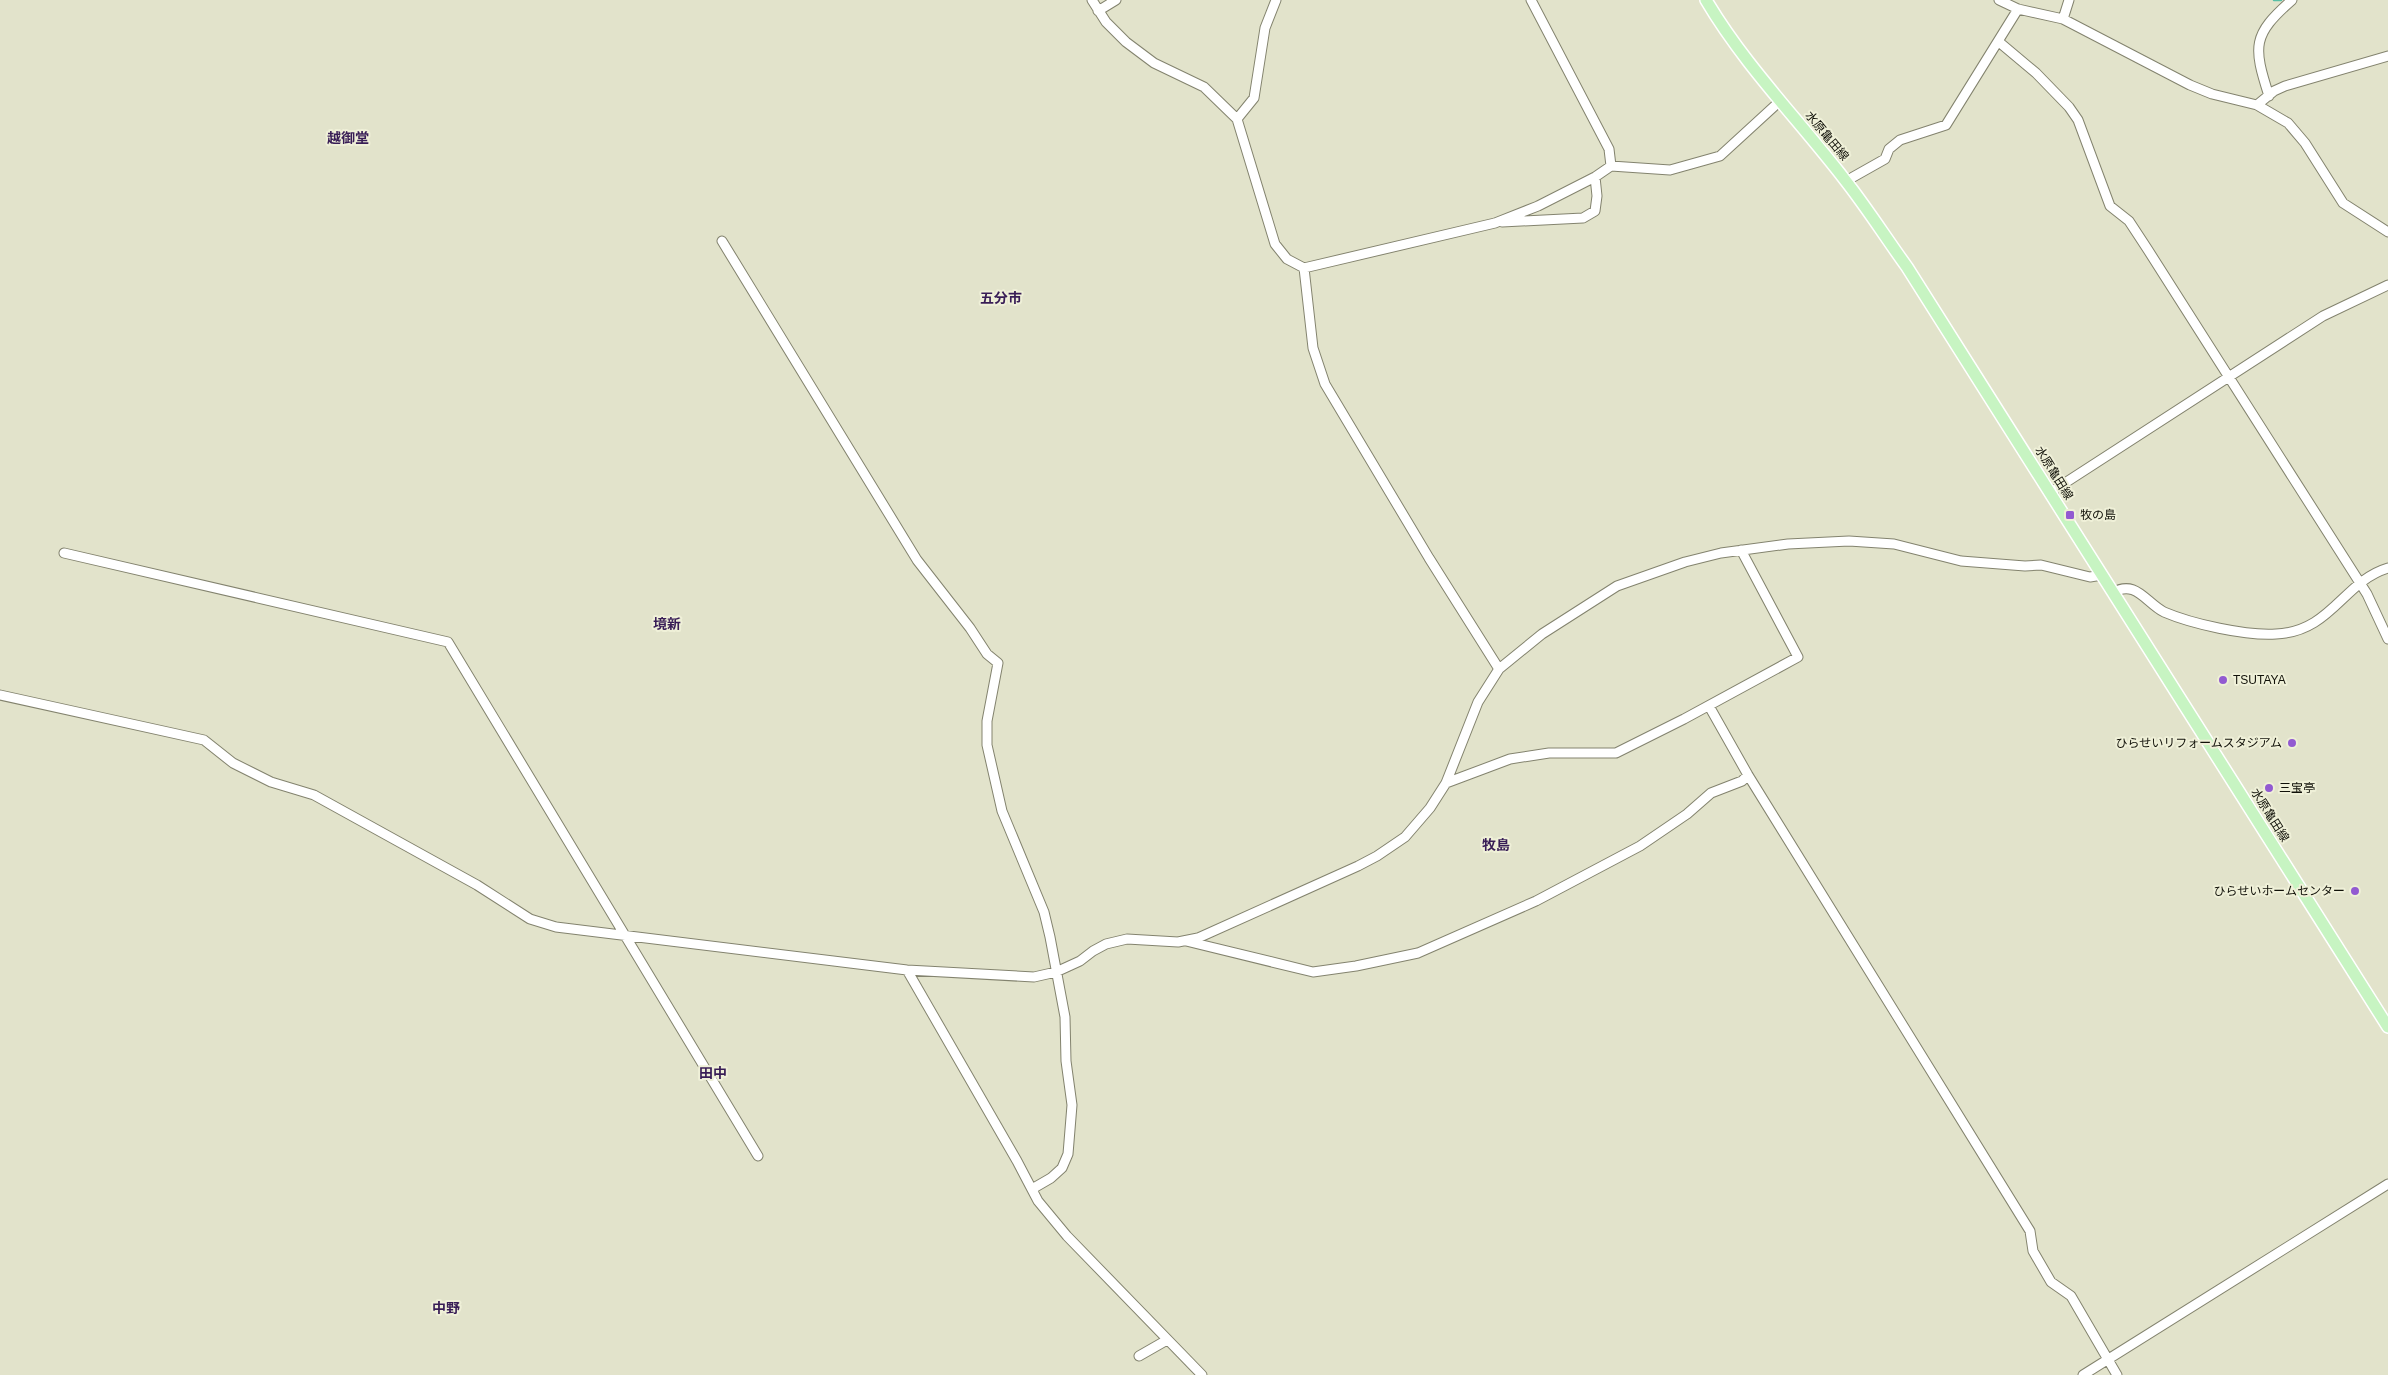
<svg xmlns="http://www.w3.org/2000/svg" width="2388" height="1375" font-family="Arial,'Noto Sans JP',sans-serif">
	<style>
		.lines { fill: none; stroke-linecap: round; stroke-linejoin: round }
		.stream { stroke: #57bfa6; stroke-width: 2.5 }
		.minor-casing { stroke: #83836e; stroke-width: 11 }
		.major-casing { stroke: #fff; stroke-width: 14 }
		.minor { stroke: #fff; stroke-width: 9 }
		.major { stroke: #c7f4c2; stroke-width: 11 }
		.poi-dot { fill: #925ad1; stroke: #eff0d8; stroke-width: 2 }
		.labels { text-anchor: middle; stroke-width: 4; stroke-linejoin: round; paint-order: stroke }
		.street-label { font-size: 12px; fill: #111109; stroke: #eff0d8 }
		.poi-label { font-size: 12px; fill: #111109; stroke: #eff0d8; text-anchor: start }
		.neighbourhood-label { font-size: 14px; font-weight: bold; fill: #381d56; stroke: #eff0d8 }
	</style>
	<rect width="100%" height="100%" fill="#e2e3cb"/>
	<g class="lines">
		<path class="stream" d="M 2274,0 L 2281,0"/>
		<g class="minor-casing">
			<path id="minor" d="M 1092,0 L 1106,22 L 1126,42 L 1154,63 L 1204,87 L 1237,119 L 1275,244 L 1287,259 L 1304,268 L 1495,223 L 1538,206 L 1595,177 L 1611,166 L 1670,170 L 1720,156 L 1780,101
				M 1531,0 L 1609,149 L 1611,166
				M 1999,0 L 2018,9 L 2063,19 L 2190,85 L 2212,94 L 2257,105 L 2288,123 L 2305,143 L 2343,203 L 2388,232
				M 1098,11 L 1116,0
				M 2063,19 L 2069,0
				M 1999,42 L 2036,73 L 2069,107 L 2078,120 L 2110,206 L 2129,221 L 2148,250 L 2367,594 L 2388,639
				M 2269,96 C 2253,46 2252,35 2292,0
				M 2257,105 L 2274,91 L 2285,86 L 2388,56
				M 1237,119 L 1254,98 L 1265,28 L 1276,0
				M 1846,181 L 1885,159 L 1889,149 L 1900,140 L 1946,125 L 2018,9
				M 1502,222 L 1583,218 L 1595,211 L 1597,196 L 1595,177
				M 722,241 L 917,560 L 970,628 L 987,654 L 998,663 L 987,721 L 987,745 L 1002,811 L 1044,912 L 1050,937 L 1065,1017 L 1066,1061 L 1072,1105 L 1068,1154 L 1062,1168 L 1051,1178 L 1032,1189
				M 1304,268 L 1313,348 L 1325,384 L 1429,558 L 1499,669
				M 2051,492 L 2323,316 L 2388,285
				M 64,553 L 448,642 L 758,1156
				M 2112,593 C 2136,579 2145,602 2164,612 C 2192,624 2246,636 2276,634 C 2331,632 2344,581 2388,568
				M 0,695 L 204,740 L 233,763 L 271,782 L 314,795 L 477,885 L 530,919 L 556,927 L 907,970 L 1034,977 L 1056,972 L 1080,961 L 1093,951 L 1106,944 L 1127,939 L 1178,942 L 1198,938 L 1358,866 L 1377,856 L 1405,837 L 1430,808 L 1446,783 L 1478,702 L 1499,669 L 1542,634 L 1617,586 L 1685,562 L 1721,553 L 1788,544 L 1849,541 L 1894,544 L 1961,561 L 2025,566 L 2041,565 L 2090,577 L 2102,575
				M 1709,706 L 1748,775 L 2030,1231 L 2033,1251 L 2051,1282 L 2071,1296 L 2117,1375
				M 1446,783 L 1510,759 L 1549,753 L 1616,753 L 1684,719 L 1798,657 L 1741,550
				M 1186,941 L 1313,972 L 1356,966 L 1418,953 L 1536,901 L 1640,846 L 1687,814 L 1711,793 L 1742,781 L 1748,775
				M 907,970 L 1017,1161 L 1038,1201 L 1067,1236 L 1202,1375
				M 1139,1356 L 1167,1340
				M 2083,1375 L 2388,1184"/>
		</g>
		<g class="major-casing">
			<path id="major" d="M 1706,0 C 1745,66 1799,120 1845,180 C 1867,208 1886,238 1907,267 L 2388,1027"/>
		</g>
		<use href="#minor" class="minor"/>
		<use href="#major" class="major"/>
	</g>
	<g class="poi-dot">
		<rect x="2065" y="510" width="10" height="10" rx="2.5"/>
		<circle cx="2223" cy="680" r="5"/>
		<circle cx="2292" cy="743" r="5"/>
		<circle cx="2269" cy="788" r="5"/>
		<circle cx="2355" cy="891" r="5"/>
	</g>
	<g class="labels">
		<g class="street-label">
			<text transform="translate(1827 136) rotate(50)" y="4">水原亀田線</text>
			<text transform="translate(2054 473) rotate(58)" y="4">水原亀田線</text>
			<text transform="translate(2270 815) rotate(58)" y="4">水原亀田線</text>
		</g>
		<g class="poi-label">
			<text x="2080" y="519">牧の島</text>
			<text x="2233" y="684">TSUTAYA</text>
			<text x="2282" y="747" text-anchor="end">ひらせいリフォームスタジアム</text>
			<text x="2279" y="792">三宝亭</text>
			<text x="2345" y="895" text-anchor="end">ひらせいホームセンター</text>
		</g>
		<g class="neighbourhood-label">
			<text x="348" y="143">越御堂</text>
			<text x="1001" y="303">五分市</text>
			<text x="667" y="629">境新</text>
			<text x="1496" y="850">牧島</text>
			<text x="713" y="1078">田中</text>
			<text x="446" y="1313">中野</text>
		</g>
	</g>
</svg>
